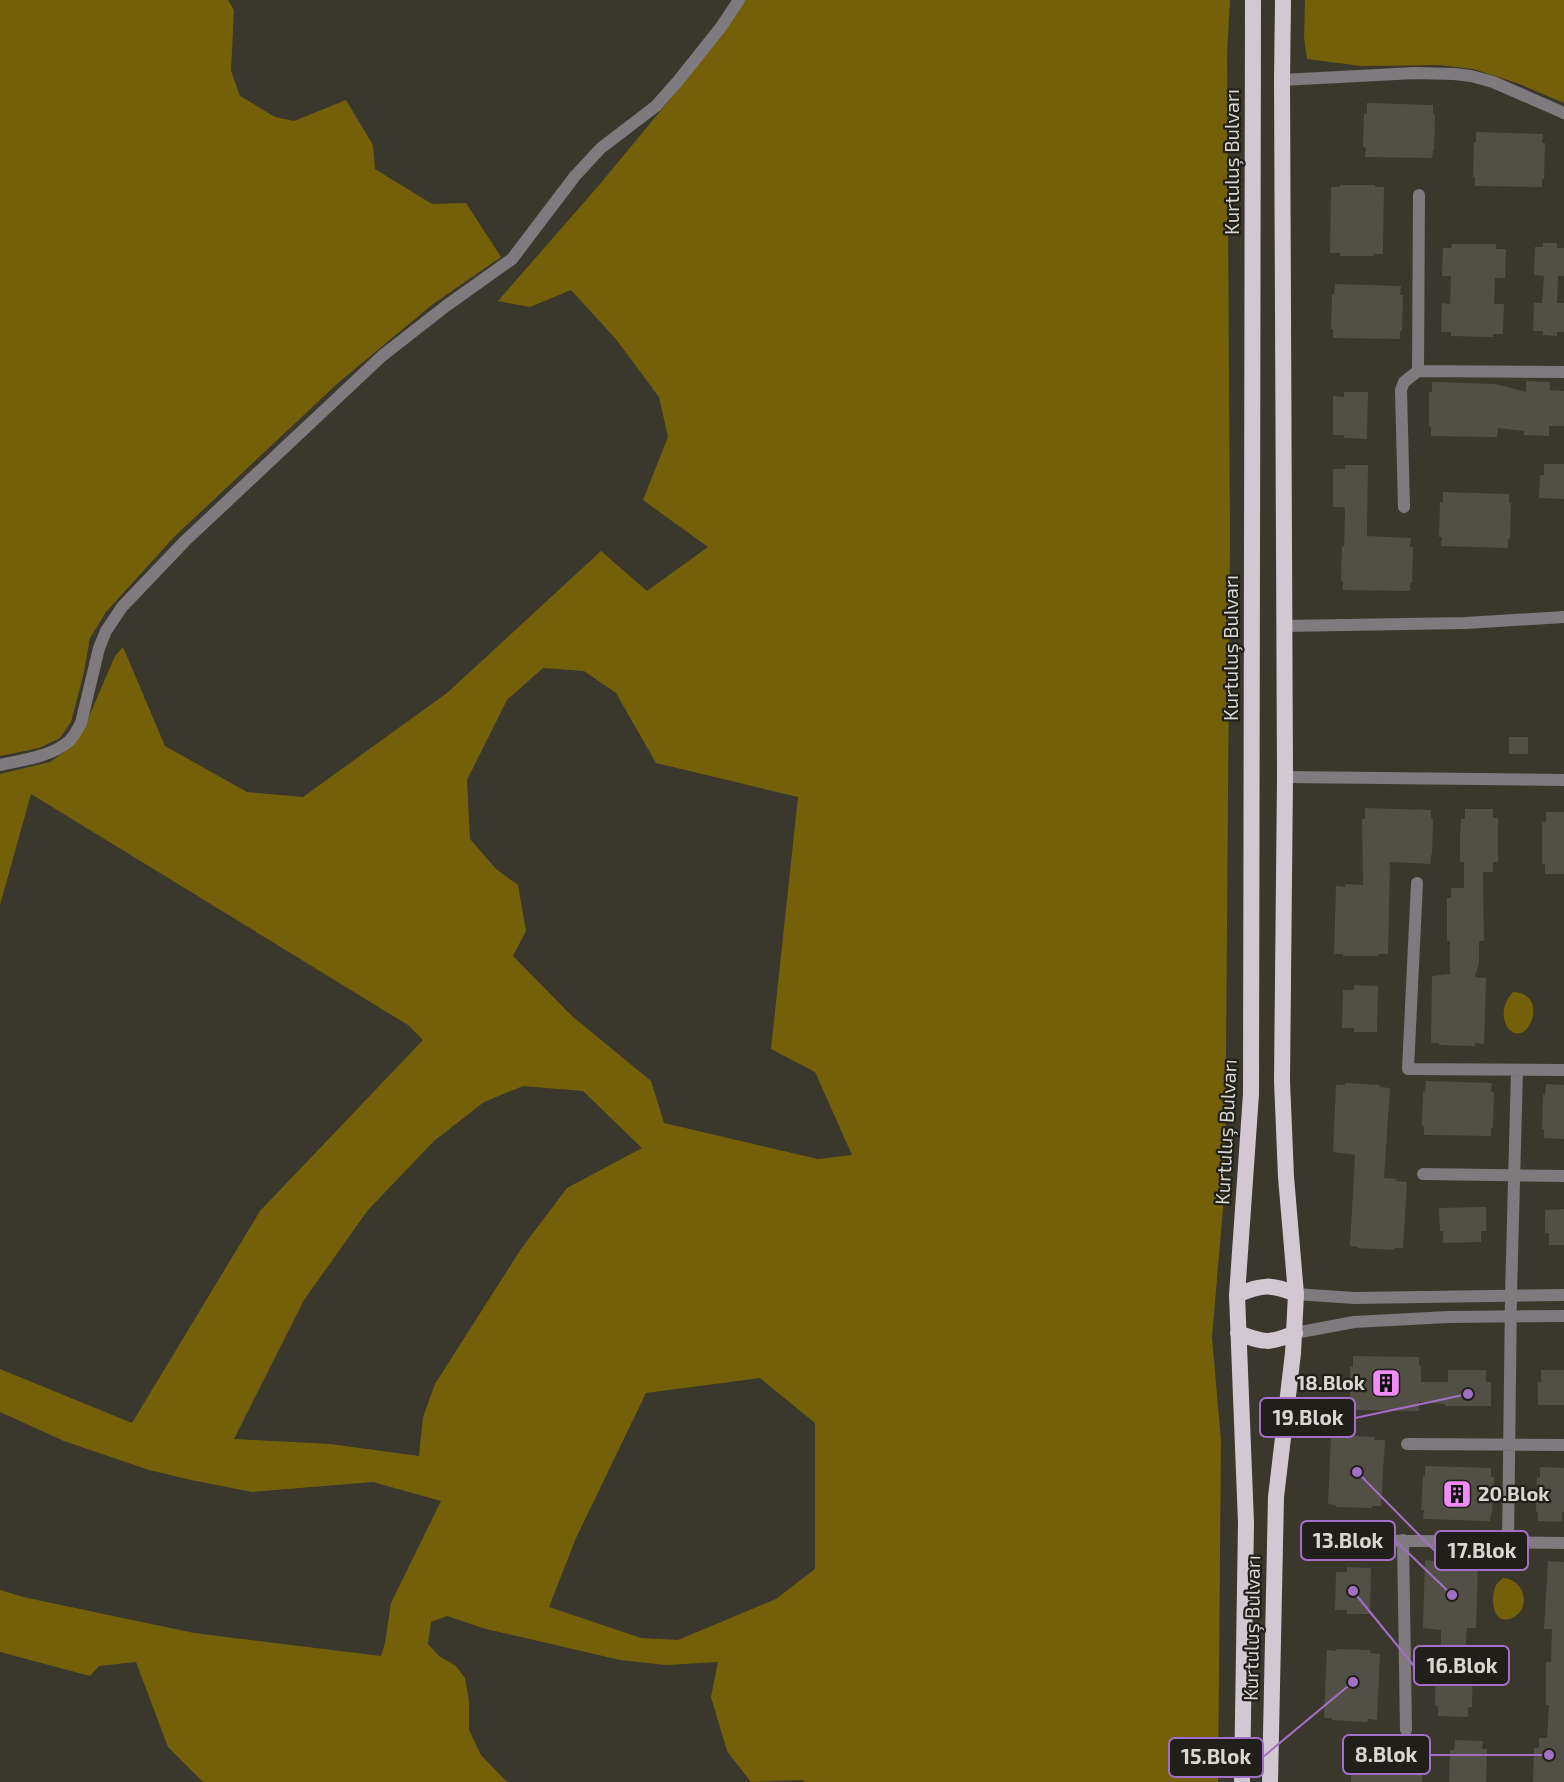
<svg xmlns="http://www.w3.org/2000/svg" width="1564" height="1782" font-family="'Exo 2',sans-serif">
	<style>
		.green { fill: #75600a; fill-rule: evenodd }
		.building { fill: #524f44 }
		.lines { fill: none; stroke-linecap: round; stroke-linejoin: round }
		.minor { stroke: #7e7a7e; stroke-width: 12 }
		.tertiary { stroke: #7e7a7e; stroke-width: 12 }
		.trunk { stroke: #d2c8d2; stroke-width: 16 }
		.labels { text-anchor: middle; stroke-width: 4.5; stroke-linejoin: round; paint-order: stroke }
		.street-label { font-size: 20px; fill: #d9d7d1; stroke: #201f1a }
		.poi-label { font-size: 20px; font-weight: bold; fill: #d9d7d1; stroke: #201f1a; text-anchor: end }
		.leader { fill: none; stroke: #a170c6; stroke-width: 2 }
		.callout-dot { fill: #a170c6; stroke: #201f1a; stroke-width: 2 }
		.callout { fill: #201f1a; stroke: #a170c6; stroke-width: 2 }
		.callout-label { font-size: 21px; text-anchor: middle; font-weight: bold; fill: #d9d7d1 }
	</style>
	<rect width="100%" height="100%" fill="#3a372d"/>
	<path class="green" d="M 0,0 L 228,0 L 234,10 L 231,71 L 240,96 L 275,117 L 294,121 L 346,100 L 373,145 L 375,169 L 432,204 L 466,203 L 501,257 L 433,304 L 338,383 L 175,536 L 106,612 L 90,638 L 84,672 L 71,722 L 60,738 L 39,748 L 0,756 Z
		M 744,0 L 1230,0 L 1227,55 L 1230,534 L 1225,1185 L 1212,1337 L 1221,1441 L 1218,1782 L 804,1782 L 803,1780 L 751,1782 L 727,1751 L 711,1697 L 718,1662 L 666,1665 L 620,1660 L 486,1629 L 447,1616 L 431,1622 L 428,1644 L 439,1656 L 456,1666 L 465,1678 L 469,1701 L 469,1730 L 481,1755 L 507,1782 L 203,1782 L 168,1747 L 136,1662 L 99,1666 L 90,1676 L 0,1652 L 0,1590 L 23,1597 L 194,1633 L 381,1656 L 385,1643 L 391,1603 L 441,1501 L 373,1482 L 252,1492 L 191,1480 L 149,1470 L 64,1441 L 0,1412 L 0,1369 L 132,1423 L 260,1211 L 423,1040 L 408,1025 L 31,794 L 0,905 L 0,774 L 50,762 L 67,750 L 84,728 L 115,656 L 123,647 L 165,746 L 247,792 L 303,797 L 447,693 L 601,551 L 647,591 L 708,547 L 643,500 L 668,437 L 659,397 L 615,338 L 571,290 L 530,307 L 498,301 L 600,184 L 686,80 ZM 543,668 L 584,671 L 616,693 L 656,763 L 798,797 L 771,1049 L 815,1072 L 852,1155 L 818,1159 L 664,1123 L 651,1081 L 572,1016 L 513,956 L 526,931 L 518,885 L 496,869 L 470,839 L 467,780 L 507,700 ZM 523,1086 L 583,1091 L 642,1148 L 567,1188 L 521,1249 L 435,1384 L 423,1417 L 419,1456 L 330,1444 L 234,1439 L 304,1300 L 368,1210 L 434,1141 L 484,1102 ZM 760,1378 L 815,1423 L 815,1569 L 776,1599 L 678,1640 L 641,1638 L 549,1607 L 576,1538 L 646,1393 Z
		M 1305,0 L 1564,0 L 1564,103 L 1517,83 L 1473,69 L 1438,65 L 1361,66 L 1307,59 L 1304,37 Z
		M 1513,992 C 1521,992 1528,995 1532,1003 C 1534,1009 1534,1016 1531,1022 C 1517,1052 1489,1017 1513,992 Z
		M 1503,1578 C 1525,1579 1532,1609 1512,1618 C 1492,1627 1490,1596 1496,1585 C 1497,1583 1501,1580 1503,1578 Z"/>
	<path class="building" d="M 1367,103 L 1433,105 L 1433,114 L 1435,114 L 1434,150 L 1433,150 L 1432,158 L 1365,157 L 1366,148 L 1363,147 L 1364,113 L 1367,114 Z
		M 1476,132 L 1543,134 L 1542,143 L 1545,143 L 1544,179 L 1542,179 L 1542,187 L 1475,186 L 1475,177 L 1473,177 L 1474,142 L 1476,143 Z
		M 1340,185 L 1375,185 L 1375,187 L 1384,187 L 1383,254 L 1374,254 L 1374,256 L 1340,256 L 1340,253 L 1330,253 L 1331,187 L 1340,187 Z
		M 1543,243 L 1557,243 L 1557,248 L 1564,248 L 1564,276 L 1558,276 L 1557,303 L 1564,303 L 1564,332 L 1557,332 L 1557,336 L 1543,335 L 1543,331 L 1533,331 L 1534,303 L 1542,303 L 1544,276 L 1534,275 L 1535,247 L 1543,247 Z
		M 1452,244 L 1496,244 L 1496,249 L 1506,249 L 1505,278 L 1495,278 L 1494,304 L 1504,304 L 1503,334 L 1493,334 L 1493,337 L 1451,336 L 1451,332 L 1441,332 L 1442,303 L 1450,304 L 1451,276 L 1442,276 L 1443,248 L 1451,248 Z
		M 1335,284 L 1401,286 L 1400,295 L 1403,295 L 1402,331 L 1400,331 L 1400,339 L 1333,338 L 1333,329 L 1331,329 L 1332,294 L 1334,295 Z
		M 1526,381 L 1550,382 L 1550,390 L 1564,391 L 1564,426 L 1549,426 L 1549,436 L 1524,435 L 1524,431 L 1498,428 L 1497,437 L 1431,436 L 1431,426 L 1429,426 L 1429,392 L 1432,392 L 1432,382 L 1496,384 L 1526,392 Z
		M 1344,392 L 1368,392 L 1367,439 L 1344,438 L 1344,435 L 1333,435 L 1333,396 L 1344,397 Z
		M 1544,464 L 1564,464 L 1564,499 L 1539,498 L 1540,475 L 1544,475 Z
		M 1345,465 L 1368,465 L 1367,536 L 1411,538 L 1410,547 L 1413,547 L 1412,583 L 1410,583 L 1410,591 L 1343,590 L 1343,581 L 1341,581 L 1342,546 L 1344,547 L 1345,511 L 1344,507 L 1333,507 L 1333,469 L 1345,469 Z
		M 1443,492 L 1509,494 L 1509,503 L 1511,503 L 1510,539 L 1508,539 L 1508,548 L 1441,546 L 1442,537 L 1439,537 L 1440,502 L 1443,503 Z
		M 1509,737 L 1528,737 L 1528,754 L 1509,754 Z
		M 1365,808 L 1431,810 L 1431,819 L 1433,819 L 1432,855 L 1431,855 L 1430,864 L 1390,862 L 1388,954 L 1378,954 L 1379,956 L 1343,956 L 1343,954 L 1334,954 L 1336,886 L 1345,887 L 1345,884 L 1363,885 L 1362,819 L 1365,819 Z
		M 1465,809 L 1493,809 L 1493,818 L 1498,818 L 1498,862 L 1493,862 L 1493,872 L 1483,872 L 1484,941 L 1479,941 L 1479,963 L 1475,977 L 1486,978 L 1484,1044 L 1475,1043 L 1475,1046 L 1439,1045 L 1439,1043 L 1431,1043 L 1432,976 L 1450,974 L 1450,941 L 1447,941 L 1447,898 L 1451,898 L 1451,888 L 1464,888 L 1464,862 L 1460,862 L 1460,833 L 1461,819 L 1465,819 Z
		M 1546,812 L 1564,812 L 1564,874 L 1545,874 L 1545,864 L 1542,864 L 1542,822 L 1546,822 Z
		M 1354,985 L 1378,986 L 1377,1032 L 1354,1032 L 1354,1028 L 1342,1028 L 1343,990 L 1354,990 Z
		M 1426,1081 L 1492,1083 L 1491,1092 L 1494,1092 L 1493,1128 L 1491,1128 L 1491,1136 L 1424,1135 L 1424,1126 L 1422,1126 L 1423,1091 L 1425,1092 Z
		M 1345,1083 L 1380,1085 L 1379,1087 L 1390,1088 L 1384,1178 L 1397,1179 L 1396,1181 L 1407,1182 L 1403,1248 L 1394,1248 L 1394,1250 L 1358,1248 L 1358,1247 L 1350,1246 L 1355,1155 L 1333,1152 L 1336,1085 L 1345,1085 Z
		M 1546,1084 L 1564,1085 L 1564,1139 L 1544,1138 L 1544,1129 L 1542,1129 L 1543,1094 L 1545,1095 Z
		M 1486,1207 L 1486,1231 L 1481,1231 L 1481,1242 L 1443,1243 L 1443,1231 L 1440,1231 L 1439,1208 Z
		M 1564,1209 L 1564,1245 L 1549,1245 L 1549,1233 L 1545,1233 L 1545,1210 Z
		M 1353,1356 L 1419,1357 L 1419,1366 L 1421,1366 L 1421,1382 L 1448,1382 L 1448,1370 L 1486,1370 L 1486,1382 L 1491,1382 L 1491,1406 L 1445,1406 L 1445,1404 L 1419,1402 L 1419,1411 L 1352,1410 L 1352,1401 L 1350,1401 L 1350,1366 L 1353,1367 Z
		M 1541,1370 L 1564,1370 L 1564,1405 L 1538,1405 L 1538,1382 L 1541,1382 Z
		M 1340,1435 L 1375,1437 L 1374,1440 L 1385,1440 L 1381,1506 L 1372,1506 L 1372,1508 L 1336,1507 L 1336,1505 L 1328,1504 L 1331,1437 L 1340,1438 Z
		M 1425,1466 L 1491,1468 L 1491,1477 L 1494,1477 L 1492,1513 L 1491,1513 L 1490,1521 L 1423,1519 L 1424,1510 L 1421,1510 L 1423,1476 L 1425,1476 Z
		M 1540,1467 L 1564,1468 L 1564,1512 L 1562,1512 L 1562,1522 L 1538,1521 L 1538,1512 L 1536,1512 L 1537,1477 L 1540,1478 Z
		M 1434,1558 L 1469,1560 L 1468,1562 L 1478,1562 L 1476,1628 L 1467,1628 L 1465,1654 L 1469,1654 L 1468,1663 L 1473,1663 L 1472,1707 L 1468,1707 L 1468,1717 L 1438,1716 L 1438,1706 L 1435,1706 L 1436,1663 L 1440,1663 L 1441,1630 L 1423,1628 L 1425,1560 L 1434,1561 Z
		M 1548,1561 L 1564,1562 L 1564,1782 L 1533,1782 L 1534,1748 L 1539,1748 L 1539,1738 L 1547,1738 L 1549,1705 L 1546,1705 L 1546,1662 L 1551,1662 L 1552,1629 L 1544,1629 Z
		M 1347,1567 L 1371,1568 L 1370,1614 L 1347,1614 L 1347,1610 L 1335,1610 L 1336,1572 L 1347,1572 Z
		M 1336,1649 L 1370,1650 L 1370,1653 L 1380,1654 L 1377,1720 L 1368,1719 L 1367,1722 L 1332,1720 L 1332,1718 L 1324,1718 L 1327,1650 L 1336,1651 Z
		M 1455,1740 L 1483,1741 L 1482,1749 L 1487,1749 L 1486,1782 L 1449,1782 L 1450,1750 L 1454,1750 Z
		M 1355,1746 L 1421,1749 L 1421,1758 L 1423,1758 L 1422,1782 L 1351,1782 L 1352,1757 L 1355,1757 Z"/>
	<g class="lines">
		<path class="minor" d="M 1282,80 L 1415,73 L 1454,74 L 1471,76 L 1493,82 L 1564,113
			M 1419,195 L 1418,371 L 1564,372
			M 1404,507 L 1401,390 L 1404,382 L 1418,371
			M 1284,626 L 1465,623 L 1564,617
			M 0,765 C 22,760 50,757 68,742 C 74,737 77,730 81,723 L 99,648 L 106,631 L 122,607 L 185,541 L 382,356 L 446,306 L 512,259 L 575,176 L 601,148 L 656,106 L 678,81 L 721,27 L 739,0
			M 1285,777 L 1564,780
			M 1417,883 L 1408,1069 L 1564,1070
			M 1423,1174 L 1564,1176
			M 1407,1444 L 1564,1445
			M 1350,1540 L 1564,1543
			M 1403,1540 L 1406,1730
			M 1508,1543 L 1511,1295 L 1517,1070"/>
		<path class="tertiary" d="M 1296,1294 L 1354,1298 L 1564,1295
			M 1295,1333 L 1354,1322 L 1448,1317 L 1564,1316"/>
		<path class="trunk" d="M 1237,1295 C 1262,1284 1272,1284 1296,1294
			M 1238,1333 C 1265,1343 1269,1344 1295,1333
			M 1242,1782 L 1246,1523 L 1237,1295 L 1251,1094 L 1253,0
			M 1270,1782 L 1276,1497 L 1293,1353 L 1296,1294 L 1286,1177 L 1282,1081 L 1285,777 L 1282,80 L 1283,0"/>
	</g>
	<defs>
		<g id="building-square" transform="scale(1.5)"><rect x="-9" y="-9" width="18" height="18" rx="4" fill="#f08bf5" stroke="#201f1a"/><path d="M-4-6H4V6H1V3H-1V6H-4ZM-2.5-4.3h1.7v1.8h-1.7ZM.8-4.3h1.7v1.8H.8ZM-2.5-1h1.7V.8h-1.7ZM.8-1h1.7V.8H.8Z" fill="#111"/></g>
	</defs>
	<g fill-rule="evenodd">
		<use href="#building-square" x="1386" y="1383"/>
		<use href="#building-square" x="1457" y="1494"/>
	</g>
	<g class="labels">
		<g class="street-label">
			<text transform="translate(1232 162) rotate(-90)" y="7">Kurtuluş Bulvarı</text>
			<text transform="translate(1231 648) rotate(-90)" y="7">Kurtuluş Bulvarı</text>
			<text transform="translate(1226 1132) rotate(-87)" y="7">Kurtuluş Bulvarı</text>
			<text transform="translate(1252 1628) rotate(-89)" y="7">Kurtuluş Bulvarı</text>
		</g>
		<g class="poi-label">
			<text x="1365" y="1390">18.Blok</text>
			<text x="1478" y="1501" text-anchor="start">20.Blok</text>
		</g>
	</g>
	<path class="leader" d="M1468 1394L1355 1418M1452 1595L1395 1540M1357 1472L1435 1551M1353 1591L1414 1666M1549 1755L1430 1755M1353 1682L1263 1757"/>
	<g class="callout-dot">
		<circle cx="1468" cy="1394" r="6"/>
		<circle cx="1452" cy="1595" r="6"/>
		<circle cx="1357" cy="1472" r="6"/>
		<circle cx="1353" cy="1591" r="6"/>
		<circle cx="1549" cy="1755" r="6"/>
		<circle cx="1353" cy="1682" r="6"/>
	</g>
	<g class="callout">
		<rect x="1260" y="1398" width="95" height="39" rx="6"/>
		<rect x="1301" y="1521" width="94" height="39" rx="6"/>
		<rect x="1435" y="1531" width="93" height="39" rx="6"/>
		<rect x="1414" y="1646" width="95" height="39" rx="6"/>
		<rect x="1343" y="1735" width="87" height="39" rx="6"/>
		<rect x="1169" y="1738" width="94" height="39" rx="6"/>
	</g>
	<g class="callout-label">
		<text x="1308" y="1425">19.Blok</text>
		<text x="1348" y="1548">13.Blok</text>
		<text x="1482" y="1558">17.Blok</text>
		<text x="1462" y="1673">16.Blok</text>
		<text x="1386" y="1762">8.Blok</text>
		<text x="1216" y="1764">15.Blok</text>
	</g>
</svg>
